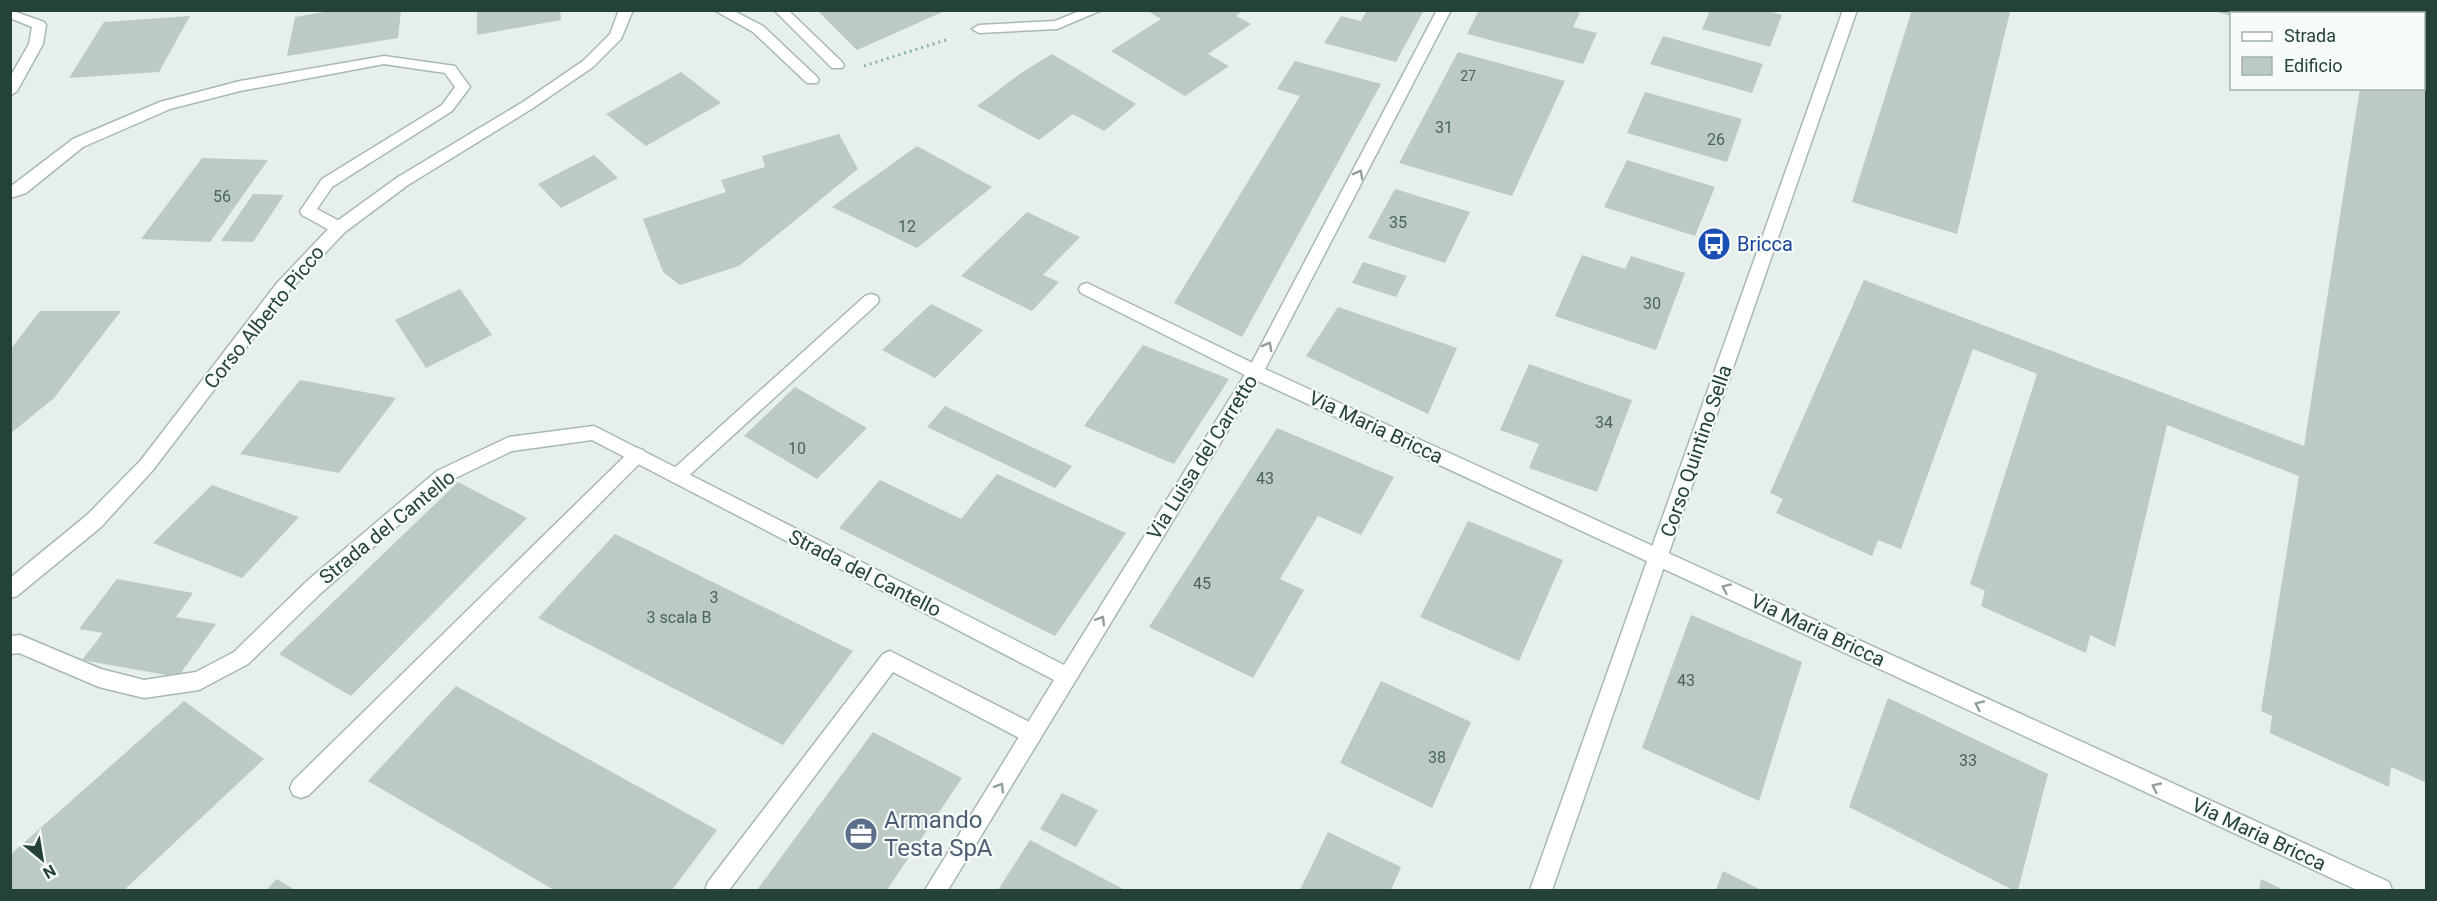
<svg xmlns="http://www.w3.org/2000/svg" width="2437" height="901" font-family="Roboto,sans-serif">
	<style>
		.building { fill: #bbcac4 }
		.lines { fill: none; stroke-linecap: round; stroke-linejoin: round }
		.service-casing { stroke: #a8b8b2; stroke-width: 3 }
		.minor-casing { stroke: #a8b8b2; stroke-width: 3 }
		.tertiary-casing { stroke: #a8b8b2; stroke-width: 3 }
		.path { stroke: #86b3a5; stroke-width: 3; stroke-dasharray: 2 4; stroke-linecap: butt }
		.service { fill: #fff; fill-rule: evenodd }
		.minor { fill: #fff; fill-rule: evenodd }
		.tertiary { fill: #fff; fill-rule: evenodd }
		.oneway { stroke: #92a09c }
		.labels { text-anchor: middle; stroke-width: 4.5; stroke-linejoin: round; paint-order: stroke }
		.far-number-label { font-size: 14px; fill: #4a645c }
		.number-label { font-size: 16px; fill: #4a645c }
		.transit-label { font-size: 20px; fill: #164399; stroke: #f7fbf9; text-anchor: start }
		.street-label { font-size: 20px; fill: #24423a; stroke: #f7fbf9 }
		.near-service-label { font-size: 24px; fill: #4e5e75; stroke: #f7fbf9; text-anchor: start }
	</style>
	<rect width="100%" height="100%" fill="#e6efeb"/>
	<path class="building" d="M 336,10 L 401,10 L 398,38 L 287,56 L 295,17 Z
		M 477,10 L 560,10 L 561,20 L 477,35 Z
		M 817,10 L 947,10 L 857,50 Z
		M 1146,10 L 1244,10 L 1236,16 L 1251,24 L 1208,54 L 1229,66 L 1185,96 L 1111,51 L 1161,19 Z
		M 1367,10 L 1424,10 L 1396,62 L 1324,43 L 1341,16 L 1361,21 Z
		M 1479,10 L 1581,10 L 1573,27 L 1597,33 L 1583,64 L 1467,34 Z
		M 1710,10 L 1765,10 L 1782,15 L 1770,47 L 1702,29 Z
		M 1912,10 L 2010,12 L 1957,234 L 1852,202 Z
		M 2274,10 L 2273,14 L 2232,14 L 2232,16 L 2213,11 Z
		M 2373,10 L 2426,10 L 2425,782 L 2391,767 L 2389,787 L 2270,733 L 2272,716 L 2261,711 L 2299,476 L 2167,425 L 2115,647 L 2090,635 L 2086,653 L 1981,606 L 1985,591 L 1970,584 L 2037,374 L 1973,349 L 1901,549 L 1878,540 L 1872,556 L 1776,513 L 1783,499 L 1770,493 L 1864,280 L 2304,446 L 2360,88 L 2424,88 L 2424,14 L 2372,14 Z
		M 190,16 L 159,72 L 69,78 L 104,22 Z
		M 1663,36 L 1763,64 L 1752,93 L 1650,64 Z
		M 1458,52 L 1565,81 L 1512,196 L 1399,163 Z
		M 1052,54 L 1136,104 L 1104,131 L 1073,114 L 1039,140 L 977,106 L 1021,73 Z
		M 1295,61 L 1381,84 L 1242,337 L 1174,303 L 1300,96 L 1277,89 Z
		M 681,72 L 721,103 L 646,146 L 606,114 Z
		M 1645,92 L 1742,119 L 1727,162 L 1627,133 Z
		M 839,134 L 858,169 L 739,266 L 680,285 L 663,272 L 643,219 L 726,192 L 721,180 L 765,167 L 762,156 Z
		M 917,146 L 992,187 L 917,248 L 832,207 Z
		M 594,155 L 618,178 L 561,208 L 538,184 Z
		M 202,158 L 268,160 L 210,242 L 141,239 Z
		M 1627,160 L 1715,187 L 1695,236 L 1604,207 Z
		M 1395,189 L 1470,212 L 1445,263 L 1368,238 Z
		M 253,194 L 284,195 L 253,242 L 221,241 Z
		M 1027,212 L 1080,237 L 1043,275 L 1059,282 L 1032,311 L 961,276 Z
		M 1582,255 L 1625,269 L 1631,256 L 1685,273 L 1656,350 L 1555,316 Z
		M 1363,262 L 1407,276 L 1396,297 L 1352,283 Z
		M 460,289 L 492,335 L 426,368 L 395,320 Z
		M 931,304 L 983,330 L 935,378 L 882,350 Z
		M 1338,307 L 1457,348 L 1428,414 L 1306,356 Z
		M 40,311 L 121,311 L 54,398 L 10,434 L 10,350 Z
		M 1143,345 L 1229,379 L 1174,464 L 1084,426 Z
		M 1529,364 L 1632,400 L 1597,492 L 1529,468 L 1539,444 L 1500,430 Z
		M 300,380 L 396,398 L 339,473 L 240,454 Z
		M 795,387 L 867,428 L 817,479 L 744,436 Z
		M 945,406 L 1072,466 L 1055,488 L 927,427 Z
		M 1277,428 L 1394,477 L 1361,535 L 1318,516 L 1280,579 L 1304,590 L 1253,678 L 1149,627 Z
		M 997,474 L 1126,533 L 1055,636 L 839,528 L 880,480 L 961,519 Z
		M 458,482 L 527,518 L 351,696 L 279,654 Z
		M 212,485 L 299,517 L 242,578 L 153,543 Z
		M 1468,521 L 1563,560 L 1519,661 L 1420,617 Z
		M 615,534 L 853,651 L 783,745 L 538,618 Z
		M 117,579 L 193,593 L 176,617 L 216,624 L 178,677 L 82,660 L 103,633 L 79,629 Z
		M 1691,615 L 1802,662 L 1759,801 L 1642,748 Z
		M 1381,681 L 1471,722 L 1432,808 L 1340,763 Z
		M 456,686 L 717,830 L 672,890 L 554,890 L 368,781 Z
		M 1888,698 L 2048,774 L 2018,890 L 2013,890 L 1849,807 Z
		M 184,701 L 264,759 L 124,890 L 10,890 L 10,855 Z
		M 873,732 L 962,778 L 887,890 L 757,890 Z
		M 1062,793 L 1098,810 L 1076,847 L 1040,829 Z
		M 1328,832 L 1401,867 L 1391,890 L 1300,890 Z
		M 1030,840 L 1125,890 L 998,890 Z
		M 1723,871 L 1761,890 L 1716,890 Z
		M 277,879 L 295,890 L 266,890 Z
		M 2261,879 L 2284,890 L 2259,890 Z"/>
	<g class="lines">
		<g class="service-casing">
			<path id="service" d="M 10,10 L 44,22 L 46,25 L 43,44 L 17,91 L 10,96 L 10,77 L 29,44 L 32,27 L 10,18 Z
				M 774,10 L 788,10 L 842,62 L 844,65 L 842,68 L 832,68 Z
				M 384,56 L 455,66 L 470,87 L 452,111 L 332,187 L 317,209 L 345,224 L 347,228 L 345,232 L 333,232 L 302,215 L 300,211 L 322,179 L 442,105 L 455,87 L 445,73 L 384,64 L 240,91 L 170,109 L 83,147 L 26,193 L 10,198 L 10,187 L 73,139 L 160,102 L 240,81 Z
				M 1087,283 L 1261,367 L 1264,372 L 1261,377 L 1255,379 L 1249,377 L 1081,293 L 1079,289 L 1081,285 Z
				M 871,294 L 877,296 L 879,300 L 877,304 L 683,481 L 677,483 L 671,481 L 668,476 L 671,471 L 865,296 Z
				M 637,448 L 643,450 L 646,455 L 643,460 L 309,795 L 301,798 L 293,795 L 290,788 L 293,781 L 631,450 Z
				M 890,651 L 1039,727 L 1042,734 L 1039,741 L 1032,744 L 1025,741 L 893,672 L 729,890 L 705,890 L 708,882 L 883,654 Z"/>
		</g>
		<g class="minor-casing">
			<path id="minor" d="M 619,10 L 633,10 L 621,39 L 593,67 L 533,108 L 408,185 L 345,232 L 289,291 L 153,470 L 101,527 L 17,596 L 10,598 L 10,578 L 87,515 L 141,460 L 277,283 L 333,224 L 398,177 L 523,102 L 583,61 L 610,34 Z
				M 714,10 L 732,10 L 763,26 L 817,77 L 819,80 L 817,83 L 807,83 L 753,32 Z
				M 1082,10 L 1102,10 L 1057,29 L 979,33 L 972,29 L 979,25 L 1055,21 Z
				M 1437,10 L 1451,10 L 1265,369 L 2389,882 L 2392,890 L 2357,890 L 1258,381 L 948,890 L 925,890 L 1054,680 L 592,440 L 512,451 L 449,481 L 321,593 L 248,664 L 199,690 L 144,698 L 99,687 L 19,653 L 10,654 L 10,636 L 20,635 L 101,669 L 144,680 L 196,672 L 234,652 L 307,581 L 437,471 L 509,437 L 594,426 L 1064,665 L 1249,368 Z"/>
		</g>
		<g class="tertiary-casing">
			<path id="tertiary" d="M 1843,10 L 1857,10 L 1552,890 L 1530,890 Z"/>
		</g>
		<path class="path" d="M 864,66 L 949,39"/>
		<use href="#service" class="service"/>
		<use href="#minor" class="minor"/>
		<use href="#tertiary" class="tertiary"/>
	</g>
	<defs><path id="oneway-chevron" d="M-2-3.5L2.5 0L-2 3.5" fill="none" stroke-width="1.6" stroke-linecap="round" stroke-linejoin="round" transform="scale(1.5)"/></defs>
	<g class="oneway">
		<use href="#oneway-chevron" transform="translate(1359 174) rotate(-62)"/>
		<use href="#oneway-chevron" transform="translate(1268 346) rotate(-62)"/>
		<use href="#oneway-chevron" transform="translate(1726 588) rotate(-155)"/>
		<use href="#oneway-chevron" transform="translate(1101 620) rotate(-58)"/>
		<use href="#oneway-chevron" transform="translate(1979 705) rotate(-155)"/>
		<use href="#oneway-chevron" transform="translate(1000 787) rotate(-58)"/>
		<use href="#oneway-chevron" transform="translate(2156 787) rotate(-155)"/>
	</g>
	<defs>
		<g id="bus-disc" transform="scale(1.725)"><circle r="9.5" fill="#1a4fb4" stroke="#f7fbf9"/><path d="M-5-6H5V4H4V6H2V4H-2V6H-4V4H-5ZM-3.5-4V0h7V-4ZM-3.5 1.2v1.5H-2V1.2ZM2 1.2v1.5H3.5V1.2Z" fill="#fff"/></g>
		<g id="office-disc" transform="scale(1.725)"><circle r="9.5" fill="#5c6f8a" stroke="#f7fbf9"/><path d="M-6-3h4V-5.5h4V-3h4V5H-6ZM-1-4.5V-3h2v-1.5ZM-6 0V1H6V0Z" fill="#fff"/></g>
	</defs>
	<g fill-rule="evenodd">
		<use href="#bus-disc" x="1714" y="244"/>
		<use href="#office-disc" x="861" y="834"/>
	</g>
	<g class="labels">
		<g class="far-number-label">
			<text x="1468" y="81">27</text>
		</g>
		<g class="number-label">
			<text x="1444" y="133">31</text>
			<text x="1716" y="145">26</text>
			<text x="222" y="202">56</text>
			<text x="1398" y="228">35</text>
			<text x="907" y="232">12</text>
			<text x="1652" y="309">30</text>
			<text x="1604" y="428">34</text>
			<text x="797" y="454">10</text>
			<text x="1265" y="484">43</text>
			<text x="1202" y="589">45</text>
			<text x="714" y="603">3</text>
			<text x="679" y="623">3 scala B</text>
			<text x="1686" y="686">43</text>
			<text x="1437" y="763">38</text>
			<text x="1968" y="766">33</text>
		</g>
		<g class="transit-label">
			<text x="1737" y="251">Bricca</text>
		</g>
		<g class="street-label">
			<text transform="translate(264 317) rotate(-51)" y="7">Corso Alberto Picco</text>
			<text transform="translate(1376 427) rotate(25)" y="7">Via Maria Bricca</text>
			<text transform="translate(1696 451) rotate(-71)" y="7">Corso Quintino Sella</text>
			<text transform="translate(1202 457) rotate(-58)" y="7">Via Luisa del Carretto</text>
			<text transform="translate(387 527) rotate(-39)" y="7">Strada del Cantello</text>
			<text transform="translate(865 573) rotate(27)" y="7">Strada del Cantello</text>
			<text transform="translate(1818 630) rotate(25)" y="7">Via Maria Bricca</text>
			<text transform="translate(2259 834) rotate(25)" y="7">Via Maria Bricca</text>
		</g>
		<g class="near-service-label">
			<text x="884" y="828">Armando<tspan x="884" dy="28">Testa SpA</tspan></text>
		</g>
	</g>
	<rect width="2437" height="901" fill="none" stroke="#24423a" stroke-width="24"/>
	<rect x="2230" y="12" width="195" height="78" fill="#f7fbf9" stroke="#a3b1ad" stroke-width="1.5"/>
	<rect x="2242" y="32" width="30" height="9" fill="#ffffff" stroke="#a3b1ad" stroke-width="1.5"/>
	<text x="2284" y="42" font-size="18" fill="#24423a">Strada</text>
	<rect x="2242" y="57" width="30" height="18" fill="#bbcac4" stroke="#a3b1ad" stroke-width="1.5"/>
	<text x="2284" y="72" font-size="18" fill="#24423a">Edificio</text>
	<g transform="translate(42 859) rotate(150)" stroke="#f7fbf9" stroke-width="4.5" paint-order="stroke">
	<path d="M0-4.5L10 22L0 15L-10 22Z" fill="#24423a"/>
	<text y="-9" font-size="16" font-weight="bold" text-anchor="middle" fill="#24423a">N</text>
	</g>
</svg>
